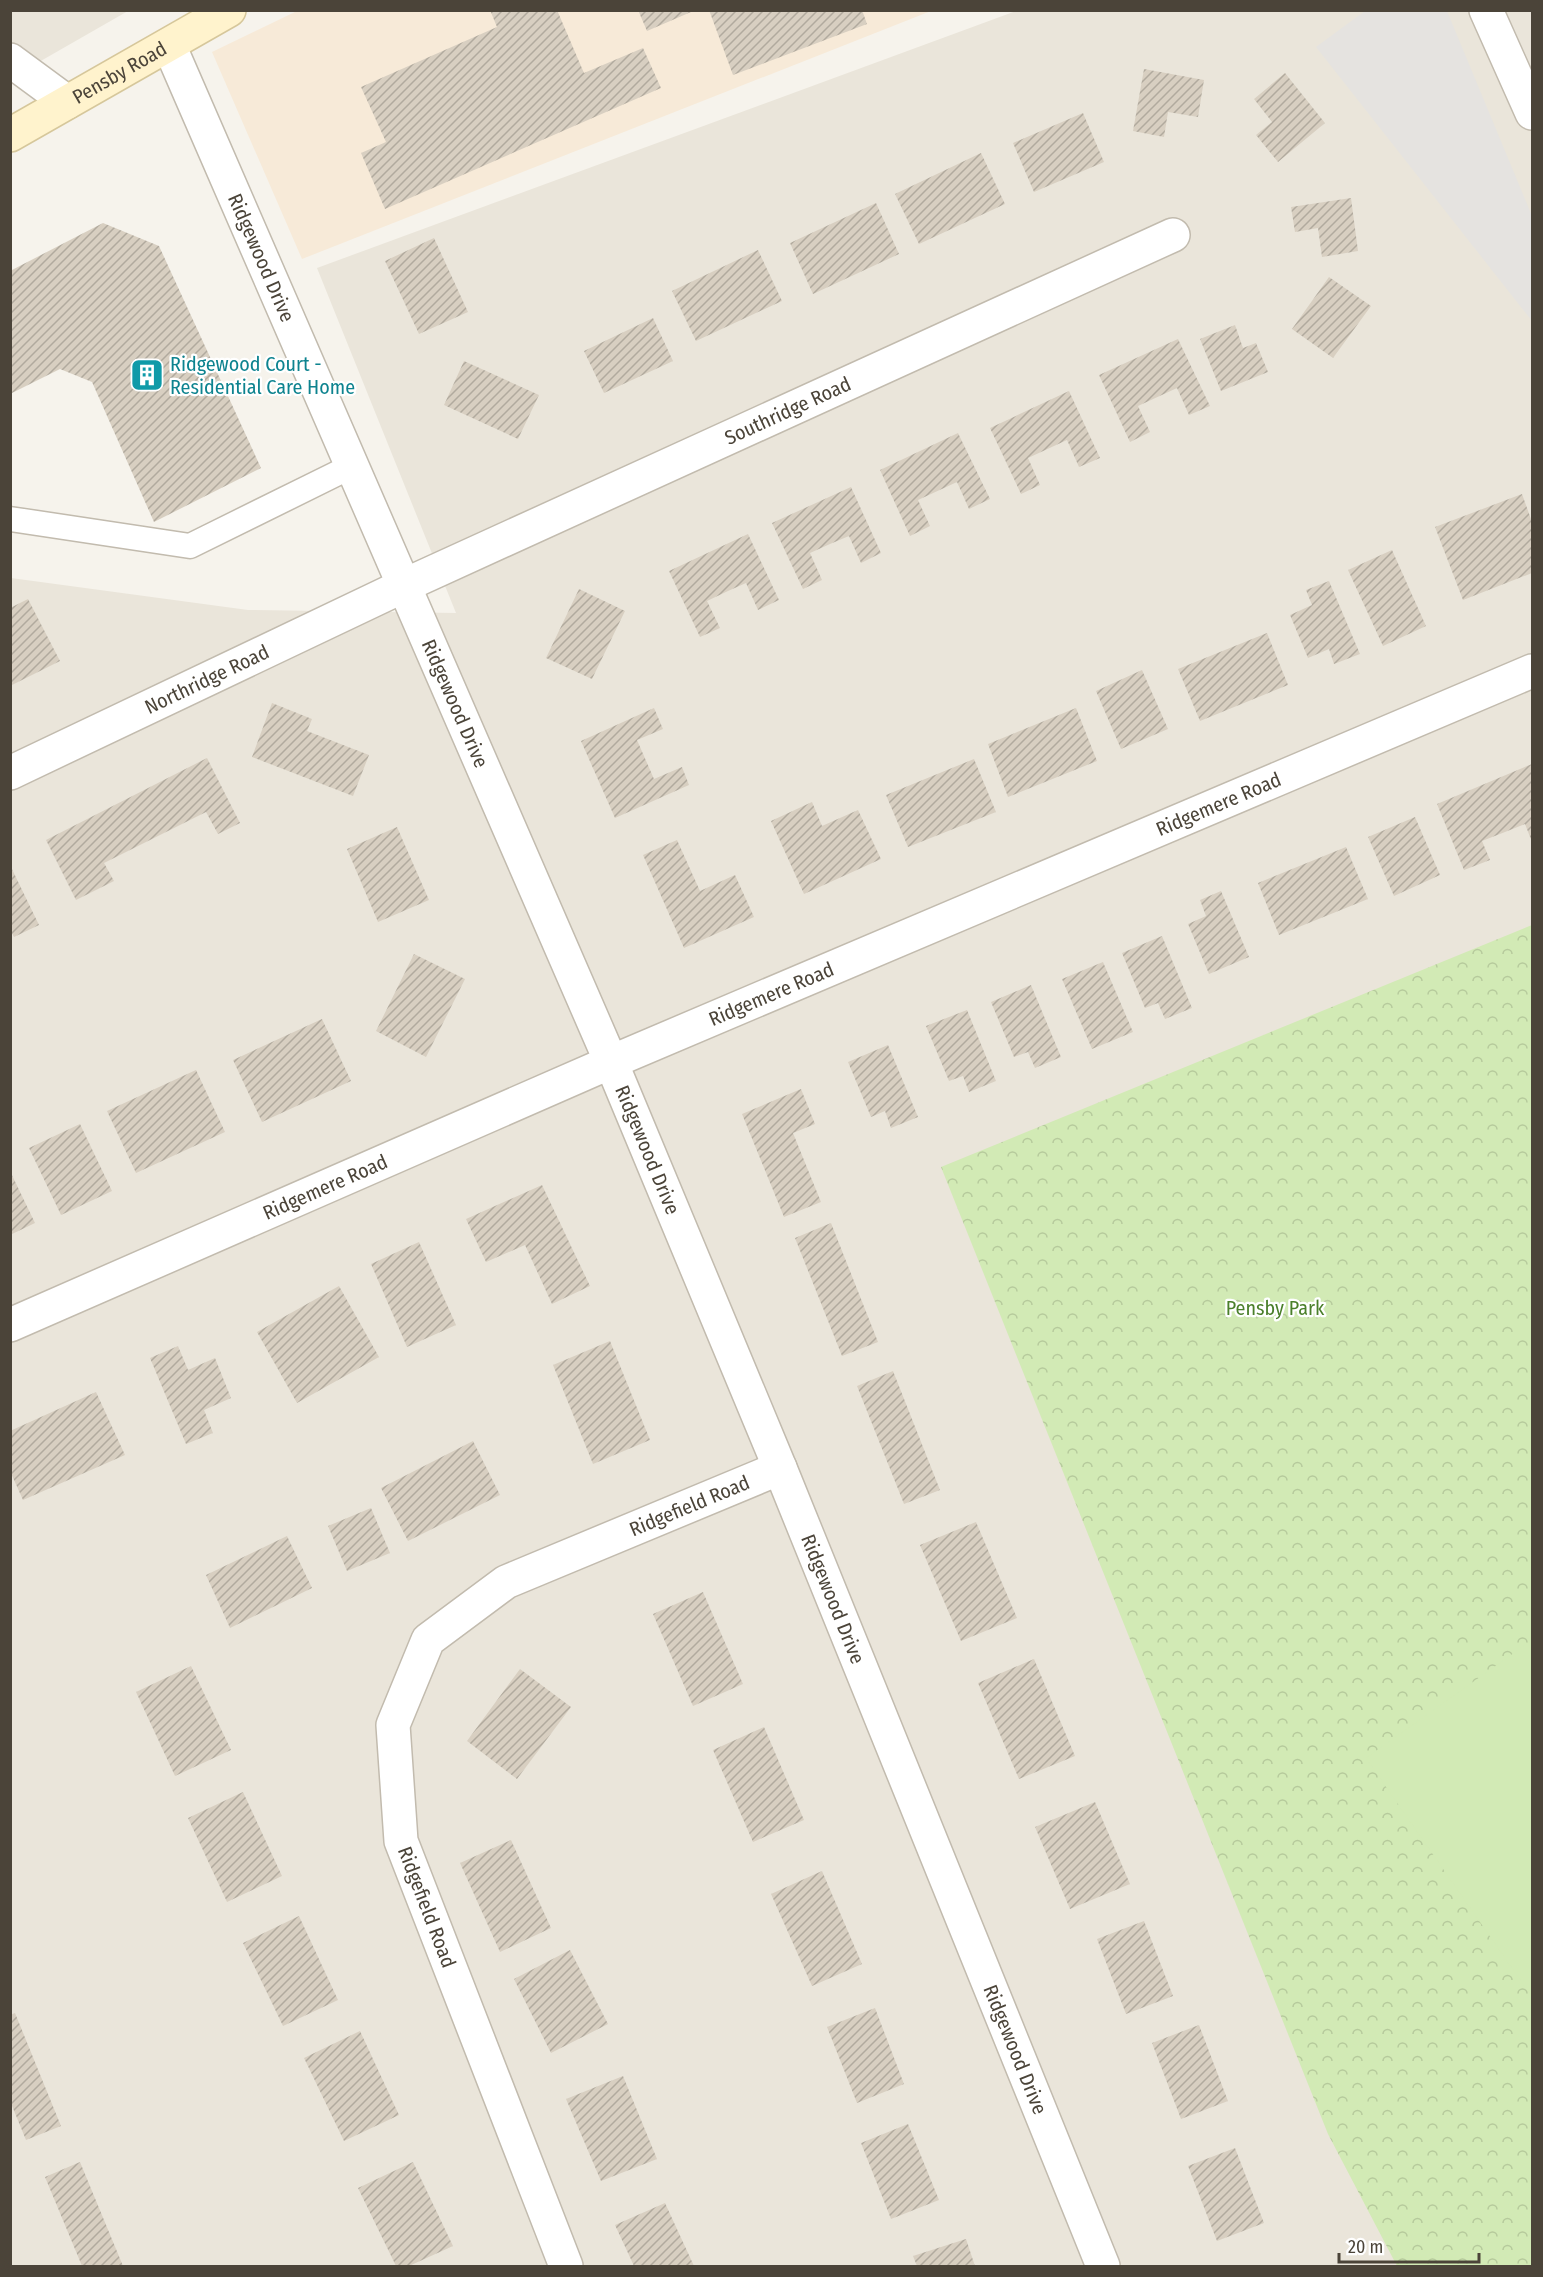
<svg xmlns="http://www.w3.org/2000/svg" width="1543" height="2277" font-family="'Fira Sans Condensed',sans-serif">
	<style>
		.residential { fill: #eae5da }
		.commercial { fill: #f7ead8 }
		.park { fill: url(#park-crowns) }
		.pitch { fill: #d2eab5 }
		.parking { fill: #e5e3e0 }
		.building { fill: url(#building-hatch) }
		.lines { fill: none; stroke-linecap: round; stroke-linejoin: round }
		.lane-casing { stroke: #c2bbae; stroke-width: 27 }
		.street-casing { stroke: #c2bbae; stroke-width: 36 }
		.secondary-casing { stroke: #d6c79b; stroke-width: 36 }
		.lane { stroke: #fff; stroke-width: 24 }
		.street { stroke: #fff; stroke-width: 33 }
		.secondary { stroke: #fff3cd; stroke-width: 33 }
		.labels { text-anchor: middle; stroke-width: 4.5; stroke-linejoin: round; paint-order: stroke }
		.street-label { font-size: 20px; fill: #4b4439; stroke: #fff }
		.culture-label { font-size: 20px; fill: #0d838f; stroke: #fff; text-anchor: start }
		.park-label { font-size: 20px; fill: #4a7f2a; stroke: #fff }
	</style>
	<defs>
		<pattern id="park-crowns" width="20" height="18" patternUnits="userSpaceOnUse" patternTransform="scale(1.5)"><rect width="20" height="18" fill="#d2eab5"/><path d="M2 6a3 3 0 1 1 6 0M12 15a3 3 0 1 1 6 0" fill="none" stroke="#b6ca9c"/></pattern>
		<pattern id="building-hatch" width="6" height="6" patternUnits="userSpaceOnUse" patternTransform="scale(1.5)"><rect width="6" height="6" fill="#d8cfc1"/><path d="M-1 1l2-2M0 6l6-6M5 7l2-2" fill="none" stroke="#b1aa9e"/></pattern>
	</defs>
	<rect width="100%" height="100%" fill="#f6f3ec"/>
	<path class="residential" d="M 11,11 L 128,11 L 11,78 Z
		M 1016,11 L 1532,11 L 1532,2266 L 11,2266 L 11,578 L 248,610 L 456,613 L 317,268 Z"/>
	<path class="commercial" d="M 297,11 L 931,11 L 302,259 L 212,52 Z"/>
	<path class="park" d="M 1532,925 L 1532,2266 L 1397,2266 L 1328,2134 L 941,1167 Z"/>
	<path class="pitch" d="M 1532,1640 L 1532,1997 L 1366,1758 Z"/>
	<path class="parking" d="M 1365,11 L 1447,11 L 1532,216 L 1532,321 L 1316,47 Z"/>
	<path class="building" d="M 490,10 L 557,10 L 584,73 L 643,48 L 661,88 L 385,209 L 361,153 L 386,142 L 361,87 L 497,27 Z
		M 638,10 L 691,10 L 691,12 L 647,31 Z
		M 709,10 L 862,10 L 867,24 L 733,75 Z
		M 1144,69 L 1204,80 L 1198,117 L 1168,112 L 1164,137 L 1133,131 Z
		M 1285,73 L 1325,123 L 1278,162 L 1256,135 L 1272,122 L 1254,99 Z
		M 1083,113 L 1104,162 L 1034,192 L 1013,143 Z
		M 981,153 L 1005,204 L 919,244 L 895,194 Z
		M 1351,198 L 1358,251 L 1322,257 L 1318,228 L 1295,232 L 1291,207 Z
		M 876,203 L 899,254 L 813,294 L 790,243 Z
		M 103,223 L 159,246 L 261,468 L 154,522 L 92,382 L 60,369 L 10,394 L 10,271 Z
		M 434,238 L 468,312 L 419,334 L 385,261 Z
		M 758,250 L 782,301 L 696,341 L 672,291 Z
		M 1329,277 L 1371,306 L 1333,358 L 1292,329 Z
		M 653,318 L 673,361 L 604,393 L 584,351 Z
		M 1235,325 L 1243,348 L 1256,343 L 1268,372 L 1221,391 L 1200,339 Z
		M 1178,339 L 1210,406 L 1189,415 L 1177,388 L 1138,406 L 1150,432 L 1130,442 L 1099,375 Z
		M 464,361 L 539,395 L 518,439 L 444,405 Z
		M 1069,391 L 1100,458 L 1079,467 L 1067,440 L 1028,458 L 1040,485 L 1021,494 L 990,428 Z
		M 958,433 L 990,499 L 969,509 L 957,482 L 918,500 L 930,526 L 910,536 L 880,470 Z
		M 851,487 L 881,553 L 861,563 L 849,536 L 830,544 L 810,553 L 822,580 L 803,589 L 772,523 Z
		M 1522,494 L 1532,522 L 1532,573 L 1463,600 L 1435,527 Z
		M 748,534 L 779,600 L 758,610 L 746,583 L 728,591 L 707,601 L 720,628 L 700,637 L 669,571 Z
		M 1392,550 L 1426,626 L 1383,646 L 1348,570 Z
		M 1329,581 L 1360,654 L 1334,664 L 1329,649 L 1308,658 L 1290,615 L 1312,605 L 1306,590 Z
		M 579,589 L 625,611 L 592,679 L 546,658 Z
		M 28,599 L 60,661 L 10,686 L 10,608 Z
		M 1267,633 L 1288,685 L 1200,721 L 1178,669 Z
		M 1142,670 L 1168,729 L 1121,749 L 1096,691 Z
		M 272,703 L 312,719 L 307,731 L 369,755 L 353,796 L 252,757 Z
		M 654,708 L 663,729 L 637,740 L 654,779 L 682,767 L 689,785 L 615,818 L 581,741 Z
		M 1076,708 L 1097,761 L 1008,797 L 988,744 Z
		M 207,758 L 240,823 L 218,834 L 206,812 L 104,863 L 114,881 L 76,900 L 46,840 Z
		M 974,759 L 996,812 L 908,847 L 886,795 Z
		M 1532,764 L 1532,842 L 1525,824 L 1505,832 L 1482,841 L 1490,860 L 1464,870 L 1437,804 Z
		M 812,802 L 822,826 L 858,810 L 881,859 L 804,894 L 771,821 Z
		M 1415,817 L 1440,875 L 1394,896 L 1368,837 Z
		M 397,827 L 429,900 L 378,922 L 347,849 Z
		M 677,840 L 700,891 L 735,875 L 754,917 L 684,948 L 643,855 Z
		M 1346,847 L 1368,899 L 1279,935 L 1258,883 Z
		M 10,865 L 39,925 L 14,937 L 10,930 Z
		M 1221,891 L 1249,957 L 1209,974 L 1188,924 L 1206,916 L 1200,900 Z
		M 1162,936 L 1192,1008 L 1165,1019 L 1158,1003 L 1145,1008 L 1122,953 Z
		M 414,954 L 465,979 L 426,1057 L 376,1031 Z
		M 1103,962 L 1133,1032 L 1092,1049 L 1062,979 Z
		M 1031,985 L 1061,1057 L 1035,1068 L 1028,1052 L 1014,1057 L 991,1002 Z
		M 967,1010 L 996,1081 L 969,1092 L 963,1076 L 949,1081 L 926,1026 Z
		M 322,1019 L 351,1081 L 262,1122 L 233,1060 Z
		M 888,1045 L 918,1117 L 891,1128 L 885,1111 L 871,1117 L 848,1062 Z
		M 196,1070 L 225,1132 L 136,1173 L 107,1111 Z
		M 801,1089 L 815,1124 L 793,1133 L 821,1202 L 784,1217 L 742,1114 Z
		M 80,1124 L 112,1191 L 61,1215 L 29,1148 Z
		M 10,1171 L 35,1223 L 10,1235 Z
		M 542,1185 L 590,1286 L 552,1304 L 525,1245 L 486,1262 L 466,1219 Z
		M 831,1223 L 878,1342 L 842,1356 L 795,1238 Z
		M 419,1242 L 456,1325 L 407,1347 L 371,1264 Z
		M 339,1286 L 379,1357 L 297,1403 L 257,1332 Z
		M 610,1341 L 650,1440 L 593,1464 L 553,1365 Z
		M 178,1346 L 188,1370 L 215,1358 L 231,1398 L 204,1410 L 213,1433 L 186,1444 L 150,1358 Z
		M 893,1371 L 940,1490 L 904,1504 L 857,1386 Z
		M 96,1392 L 125,1455 L 23,1500 L 10,1471 L 10,1431 Z
		M 473,1441 L 500,1495 L 408,1541 L 381,1488 Z
		M 371,1508 L 390,1553 L 347,1571 L 328,1526 Z
		M 976,1522 L 1017,1618 L 961,1641 L 920,1545 Z
		M 287,1536 L 312,1588 L 230,1628 L 206,1575 Z
		M 703,1592 L 743,1684 L 693,1706 L 653,1614 Z
		M 1034,1659 L 1075,1756 L 1019,1779 L 978,1683 Z
		M 191,1666 L 231,1750 L 175,1776 L 136,1692 Z
		M 520,1669 L 571,1707 L 517,1779 L 467,1741 Z
		M 764,1727 L 804,1820 L 753,1842 L 713,1750 Z
		M 243,1792 L 282,1876 L 227,1902 L 188,1818 Z
		M 1095,1802 L 1130,1884 L 1070,1909 L 1035,1827 Z
		M 511,1840 L 551,1928 L 500,1952 L 460,1863 Z
		M 822,1871 L 862,1964 L 812,1986 L 771,1894 Z
		M 299,1916 L 338,2000 L 283,2026 L 243,1943 Z
		M 1144,1921 L 1173,1996 L 1126,2014 L 1097,1939 Z
		M 570,1950 L 608,2024 L 551,2053 L 514,1979 Z
		M 875,2008 L 904,2084 L 857,2103 L 827,2027 Z
		M 15,2013 L 61,2126 L 26,2140 L 10,2101 L 10,2015 Z
		M 1199,2025 L 1228,2101 L 1181,2119 L 1152,2043 Z
		M 360,2031 L 399,2115 L 344,2141 L 304,2058 Z
		M 623,2076 L 657,2159 L 601,2181 L 566,2099 Z
		M 908,2124 L 939,2200 L 891,2219 L 861,2143 Z
		M 1235,2148 L 1264,2223 L 1217,2241 L 1188,2166 Z
		M 80,2162 L 116,2249 L 123,2266 L 82,2266 L 45,2177 Z
		M 413,2162 L 453,2246 L 409,2266 L 396,2266 L 358,2188 Z
		M 665,2203 L 694,2266 L 634,2266 L 615,2225 Z
		M 966,2239 L 975,2266 L 917,2266 L 913,2256 Z"/>
	<g class="lines">
		<g class="lane-casing">
			<path id="lane" d="M 10,519 L 190,546 L 352,466"/>
		</g>
		<g class="street-casing">
			<g id="street">
				<path d="M 1486,10 L 1532,113"/>
				<path id="s1" d="M 169,45 L 611,1062 L 780,1468 L 1103,2266"/>
				<path d="M 10,60 L 67,102"/>
				<path id="s2" d="M 10,773 L 403,586 L 1173,235"/>
				<path id="s3" d="M 10,1325 L 611,1062 L 1532,671"/>
				<path id="s4" d="M 566,2266 L 401,1841 L 393,1725 L 428,1640 L 506,1582 L 780,1468"/>
			</g>
		</g>
		<g class="secondary-casing">
			<g id="secondary">
				<path id="s5" d="M 10,135 L 229,10"/>
			</g>
		</g>
		<use href="#lane" class="lane"/>
		<use href="#street" class="street"/>
		<use href="#secondary" class="secondary"/>
	</g>
	<defs>
		<g id="building-square" transform="scale(1.725)"><rect x="-9" y="-9" width="18" height="18" rx="4" fill="#0f9aa8" stroke="#fff"/><path d="M-4-6H4V6H1V3H-1V6H-4ZM-2.5-4.3h1.7v1.8h-1.7ZM.8-4.3h1.7v1.8H.8ZM-2.5-1h1.7V.8h-1.7ZM.8-1h1.7V.8H.8Z" fill="#fff"/></g>
	</defs>
	<g fill-rule="evenodd">
		<use href="#building-square" x="147" y="375"/>
	</g>
	<g class="labels">
		<g class="street-label">
			<text dy="7" stroke="none"><textPath href="#s5" startOffset="126">Pensby Road</textPath></text>
			<text dy="7" stroke="none"><textPath href="#s1" startOffset="232">Ridgewood Drive</textPath></text>
			<text dy="7" stroke="none"><textPath href="#s2" startOffset="858">Southridge Road</textPath></text>
			<text dy="7" stroke="none"><textPath href="#s2" startOffset="218">Northridge Road</textPath></text>
			<text dy="7" stroke="none"><textPath href="#s1" startOffset="718">Ridgewood Drive</textPath></text>
			<text dy="7" stroke="none"><textPath href="#s3" startOffset="1316">Ridgemere Road</textPath></text>
			<text dy="7" stroke="none"><textPath href="#s3" startOffset="830">Ridgemere Road</textPath></text>
			<text dy="7" stroke="none"><textPath href="#s1" startOffset="1204">Ridgewood Drive</textPath></text>
			<text dy="7" stroke="none"><textPath href="#s3" startOffset="344">Ridgemere Road</textPath></text>
			<text dy="7" stroke="none"><textPath href="#s4" startOffset="960">Ridgefield Road</textPath></text>
			<text dy="7" stroke="none"><textPath href="#s1" startOffset="1690">Ridgewood Drive</textPath></text>
			<text transform="translate(427 1907) rotate(69)" y="7">Ridgefield Road</text>
			<text dy="7" stroke="none"><textPath href="#s1" startOffset="2176">Ridgewood Drive</textPath></text>
		</g>
		<g class="culture-label">
			<text x="170" y="371">Ridgewood Court -<tspan x="170" dy="23">Residential Care Home</tspan></text>
		</g>
		<g class="park-label">
			<text x="1275" y="1315">Pensby Park</text>
		</g>
	</g>
	<rect width="1543" height="2277" fill="none" stroke="#4b4439" stroke-width="24"/>
	<path d="M1339 2253v9h140v-9" fill="none" stroke="#4b4439" stroke-width="3"/>
	<text x="1348" y="2253" font-size="18" fill="#4b4439" stroke="#ffffff" stroke-width="4.5" paint-order="stroke">20 m</text>
</svg>
